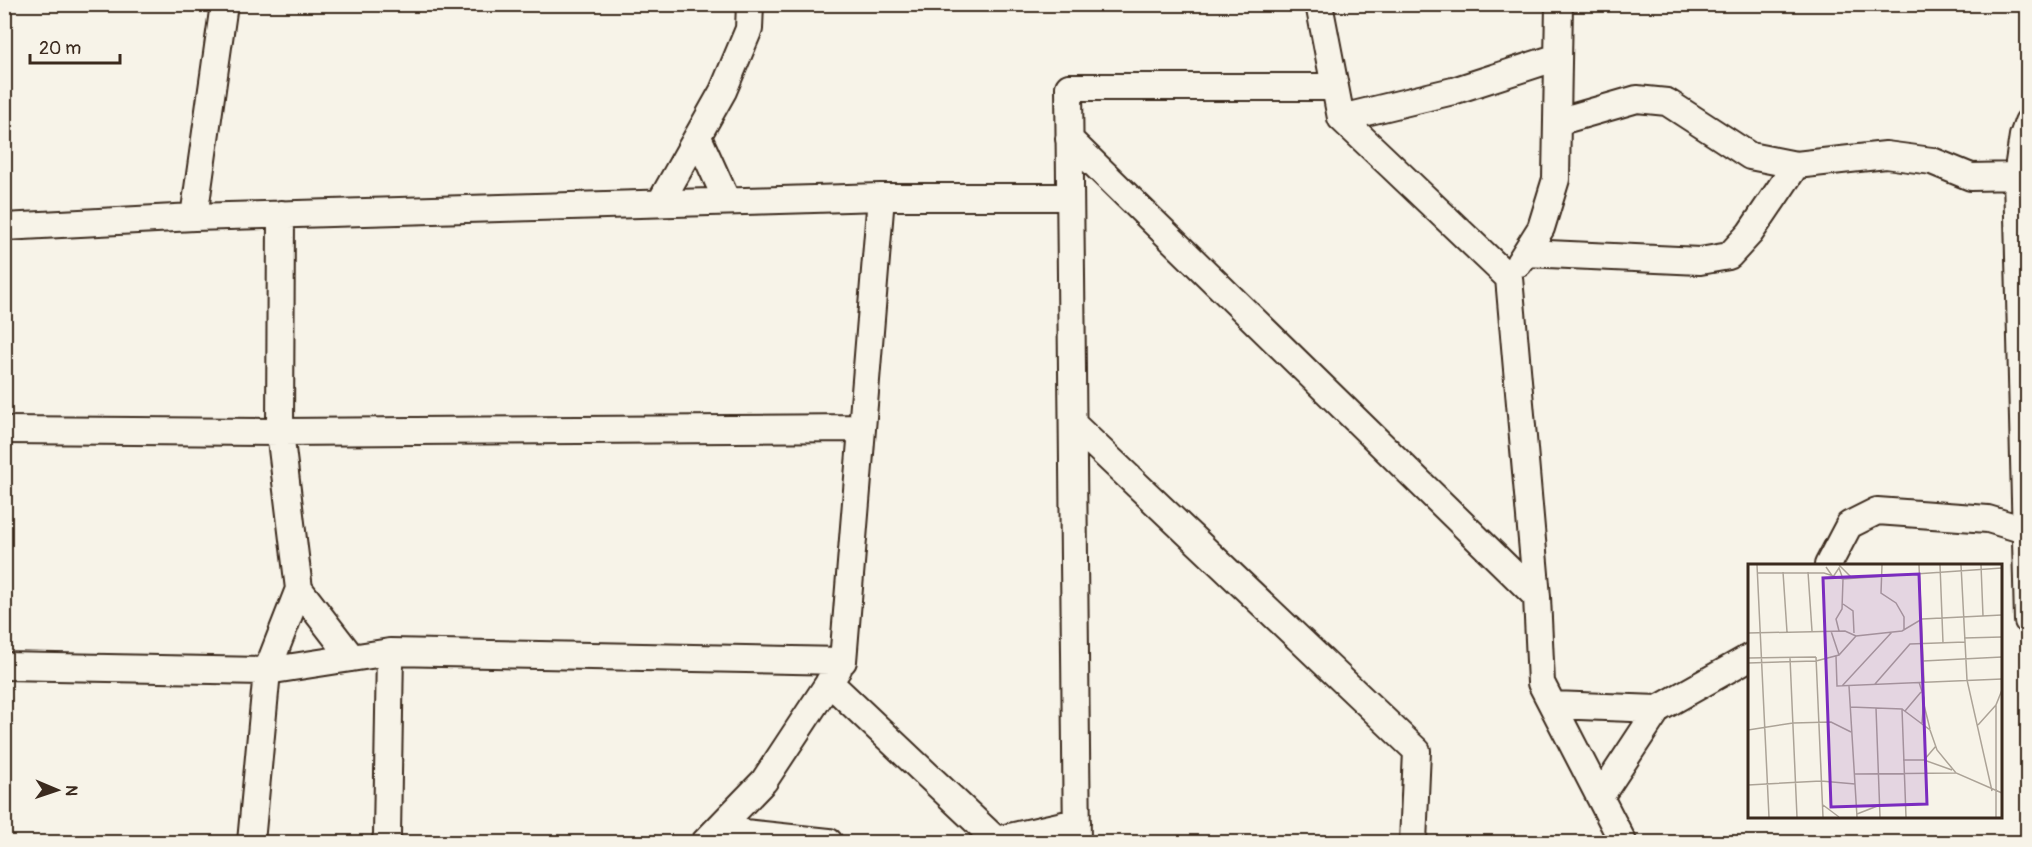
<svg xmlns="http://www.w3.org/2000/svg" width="2032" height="847" font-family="Pangolin,sans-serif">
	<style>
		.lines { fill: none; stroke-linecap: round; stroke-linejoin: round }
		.minor-casing { stroke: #3b2a1e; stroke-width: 30 }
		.minor { stroke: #f7f3e8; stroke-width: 26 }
		.inset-road { fill: none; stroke: #aca397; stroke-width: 1.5 }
		.view { fill: #7b2cbf; fill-opacity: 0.15; stroke: #7b2cbf; stroke-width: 3 }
		.inset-edge { fill: none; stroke: #3b2a1e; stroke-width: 3 }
	</style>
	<rect width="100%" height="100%" fill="#f7f3e8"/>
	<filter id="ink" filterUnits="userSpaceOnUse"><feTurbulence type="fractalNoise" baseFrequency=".0167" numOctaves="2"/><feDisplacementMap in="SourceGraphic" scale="12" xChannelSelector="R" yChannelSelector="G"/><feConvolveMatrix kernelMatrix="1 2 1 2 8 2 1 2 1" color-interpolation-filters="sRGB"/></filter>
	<g filter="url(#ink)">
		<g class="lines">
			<g class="minor-casing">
				<path id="minor" d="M 1319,4 L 1341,118 L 1509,278 L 1537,597 L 1541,683 L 1623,842
					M 1341,118 L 1453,91 L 1558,57
					M 1557,122 L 1637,99 L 1667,102 L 1750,156 L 1796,165 L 1886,155 L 1932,161 L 1971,177 L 2017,176 L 2028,173
					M 2028,122 L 2023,136 L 2017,176 L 2028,621
					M 698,137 L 727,201
					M 1069,139 L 1537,597
					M 660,203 L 723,91 L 749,29 L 750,4
					M 194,217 L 224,4
					M 4,227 L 194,217 L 881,197 L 1070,197
					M 1526,253 L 1700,261 L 1729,256 L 1750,233 L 1796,165
					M 1519,263 L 1541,228 L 1556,179 L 1559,4
					M 1073,424 L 1417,751 L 1413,842
					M 4,430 L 280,432 L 862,428
					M 1828,565 L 1849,525 L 1877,511 L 1988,519 L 2028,531
					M 299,589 L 352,658
					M 4,666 L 267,671 L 390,652 L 843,661 L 881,197
					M 829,682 L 996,840
					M 1553,705 L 1658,709 L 1750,657
					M 1600,797 L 1658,709
					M 717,830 L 829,842
					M 251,842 L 267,671 L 299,589 L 280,432 L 281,214
					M 385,842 L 387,835 L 390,652
					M 705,842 L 764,781 L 838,669
					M 987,842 L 1077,822
					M 1077,842 L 1069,87 L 1335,87"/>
			</g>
			<use href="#minor" class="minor"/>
		</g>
	</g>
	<g transform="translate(1748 564)">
		<rect width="254" height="254" fill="#f7f3e8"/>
		<path class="inset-road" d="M 9,1 L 21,253M 91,1 L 104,14M 134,1 L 133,29 L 148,39 L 156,53 L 156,65M 171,1 L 176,118M 192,1 L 195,79M 213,1 L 219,116 L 244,227M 233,1 L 235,52M 78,3 L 85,13 L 91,4 L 95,15 L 94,45 L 88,55 L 91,67M 35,8 L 39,68M 60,8 L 64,67M 10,9 L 76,9 L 95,15 L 254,4M 95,40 L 105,47 L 106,69M 83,67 L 91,91M 0,69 L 97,67 L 108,72M 216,74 L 254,73M 88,92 L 89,122 L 254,115M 68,93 L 75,253M 0,94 L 68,93M 42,94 L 49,253M 175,97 L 254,93M 0,99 L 68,97 L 91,91 L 108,72 L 154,67 L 174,55 L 254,51M 171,118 L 176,134 L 174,159M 127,120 L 162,80 L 217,78M 94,122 L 144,68M 101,122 L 109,253M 176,141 L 182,165M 102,143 L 154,145 L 158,253M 128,144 L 132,253M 154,145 L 182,166 L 189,186 L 208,209 L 254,229M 157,147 L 173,128M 230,161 L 248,141M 0,166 L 45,159 L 83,158 L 103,168M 155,196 L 176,196 L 204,206M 176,196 L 188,182M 106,210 L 208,209M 0,221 L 73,217 L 107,220M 75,241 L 91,253M 109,250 L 132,241M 248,253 L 248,141 L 254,126"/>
		<path class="view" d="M 171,10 L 179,240 L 83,243 L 75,14 Z"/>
		<rect width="254" height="254" class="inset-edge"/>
	</g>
	<rect width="2032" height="847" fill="none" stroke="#f7f3e8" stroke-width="24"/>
	<rect x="12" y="12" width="2008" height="823" fill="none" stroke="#3b2a1e" stroke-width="2" filter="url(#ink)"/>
	<g transform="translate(57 790) rotate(92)" stroke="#f7f3e8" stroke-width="4.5" paint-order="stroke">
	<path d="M0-4.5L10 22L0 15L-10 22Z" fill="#3b2a1e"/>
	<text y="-9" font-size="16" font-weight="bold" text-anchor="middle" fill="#3b2a1e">N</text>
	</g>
	<path d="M30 54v9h90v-9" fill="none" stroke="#3b2a1e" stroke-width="3"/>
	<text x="39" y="54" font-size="18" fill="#3b2a1e" stroke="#f7f3e8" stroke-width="4.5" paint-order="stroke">20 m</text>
</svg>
